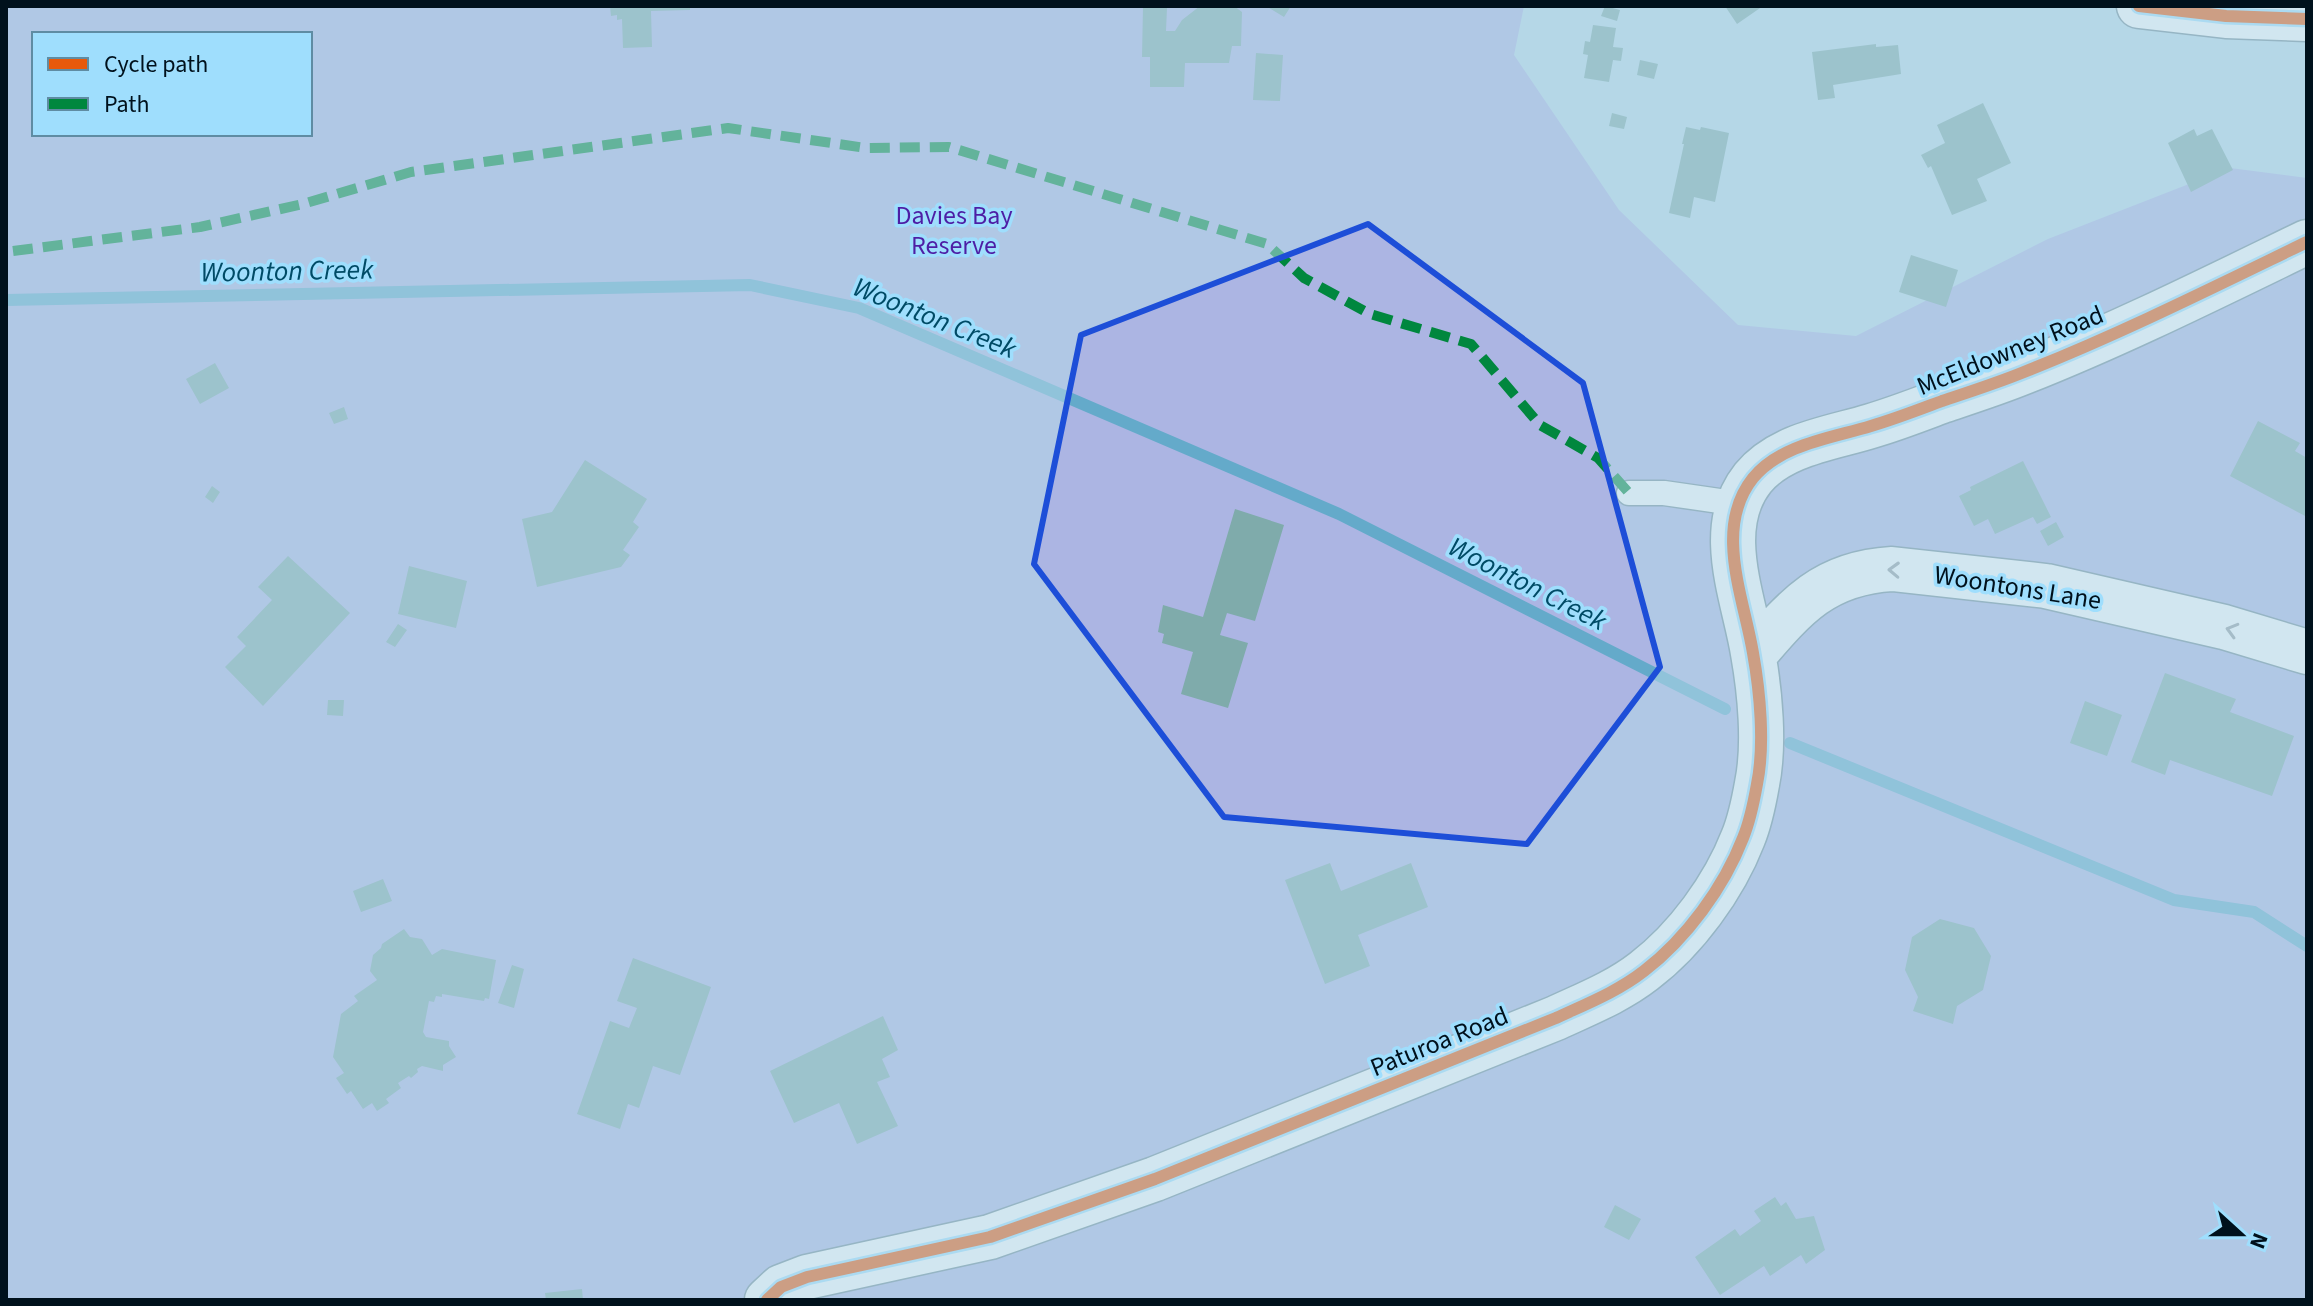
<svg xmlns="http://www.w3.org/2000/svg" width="2313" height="1306" font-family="'Source Sans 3',sans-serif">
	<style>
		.green { fill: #acb5e3; fill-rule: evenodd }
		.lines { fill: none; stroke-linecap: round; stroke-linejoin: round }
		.stream { stroke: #64aaca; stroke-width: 12 }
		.building { fill: #7fabab }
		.lane-casing { stroke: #718d99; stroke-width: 27 }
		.street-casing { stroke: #718d99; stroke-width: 47 }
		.lane { stroke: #f4f9fb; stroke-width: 24 }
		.street { stroke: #f4f9fb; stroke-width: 44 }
		.quiet { stroke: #00873e; stroke-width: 10; stroke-dasharray: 20 10; stroke-linecap: butt }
		.cycleway-casing { stroke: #9fdefd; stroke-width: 17 }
		.cycleway { stroke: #e8590c; stroke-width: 12 }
		.oneway { stroke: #929ca2 }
		.marked { fill: none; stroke: #1d4ed8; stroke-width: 6; stroke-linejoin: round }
		.labels { text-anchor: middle; stroke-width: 7; stroke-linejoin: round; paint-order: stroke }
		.park-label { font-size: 26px; fill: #4d1ea5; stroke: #9fdefd }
		.street-label { font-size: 26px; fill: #00111c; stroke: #9fdefd }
		.water-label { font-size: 28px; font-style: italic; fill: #004b66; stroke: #9fdefd }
	</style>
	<rect width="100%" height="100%" fill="#b5d7e7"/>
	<path class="green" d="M 6,6 L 1524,6 L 1514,55 L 1619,210 L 1738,325 L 1856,336 L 2048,239 L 2230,168 L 2307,178 L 2307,1300 L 6,1300 ZM 34,34 L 310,34 L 310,134 L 34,134 Z"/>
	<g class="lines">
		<path class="stream" d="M 6,300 L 750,285 L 859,308 L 1339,514 L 1725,709
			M 1790,743 L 2174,900 L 2254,912 L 2307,946"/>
	</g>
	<path class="building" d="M 610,6 L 690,6 L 690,10 L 651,11 L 652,47 L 623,48 L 622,19 L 617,20 L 617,15 L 611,16 Z
		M 1143,6 L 1167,8 L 1166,31 L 1175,31 L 1182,20 L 1200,6 L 1234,6 L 1242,12 L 1241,46 L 1232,46 L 1229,63 L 1185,63 L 1184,87 L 1150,87 L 1150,57 L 1142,57 Z
		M 1266,6 L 1291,6 L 1284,17 Z
		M 1605,6 L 1620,10 L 1617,21 L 1601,16 Z
		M 1725,6 L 1763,6 L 1737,24 Z
		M 1593,25 L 1616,28 L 1613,47 L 1623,48 L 1621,61 L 1613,60 L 1609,82 L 1584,78 L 1588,55 L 1583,54 L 1585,41 L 1590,42 Z
		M 1876,44 L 1876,47 L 1898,45 L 1901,74 L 1833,85 L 1835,98 L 1818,100 L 1812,52 Z
		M 1256,53 L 1283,55 L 1280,101 L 1253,100 Z
		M 1640,60 L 1658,64 L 1654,79 L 1637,75 Z
		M 1983,103 L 2011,163 L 1977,179 L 1987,201 L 1952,215 L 1931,166 L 1928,168 L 1921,155 L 1945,143 L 1937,125 Z
		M 1612,113 L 1627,117 L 1624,129 L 1609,126 Z
		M 1686,127 L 1700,130 L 1701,127 L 1729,133 L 1715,202 L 1694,197 L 1690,218 L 1669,213 L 1684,144 L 1682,144 Z
		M 2194,129 L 2197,136 L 2212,129 L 2233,170 L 2191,192 L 2168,143 Z
		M 1911,255 L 1958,270 L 1946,307 L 1899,292 Z
		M 215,363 L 229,388 L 200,404 L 186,379 Z
		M 344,407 L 348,419 L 334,424 L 329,413 Z
		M 2258,421 L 2300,443 L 2295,451 L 2307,458 L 2307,517 L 2230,476 Z
		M 585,460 L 647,499 L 633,522 L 639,527 L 623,550 L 630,555 L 621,567 L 537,587 L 522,519 L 552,512 Z
		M 2023,461 L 2051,517 L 2037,524 L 2033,517 L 1995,534 L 1988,519 L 1974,526 L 1959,496 L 1971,490 L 1970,487 Z
		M 212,486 L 220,492 L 213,503 L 205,497 Z
		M 1235,509 L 1284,525 L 1255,621 L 1227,613 L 1220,635 L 1248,643 L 1228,708 L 1181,694 L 1193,652 L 1162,643 L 1164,634 L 1158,632 L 1163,605 L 1203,617 Z
		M 2056,522 L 2064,537 L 2048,546 L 2040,531 Z
		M 288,556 L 350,613 L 263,706 L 225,667 L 246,646 L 237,637 L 272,600 L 258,587 Z
		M 409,566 L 467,581 L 456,628 L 398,614 Z
		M 398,624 L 407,630 L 395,647 L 386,642 Z
		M 2165,673 L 2236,699 L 2230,712 L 2294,736 L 2272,796 L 2170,760 L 2165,775 L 2131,762 Z
		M 328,700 L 344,700 L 343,716 L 327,715 Z
		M 2085,701 L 2122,715 L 2107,756 L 2070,743 Z
		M 1330,863 L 1341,891 L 1411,863 L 1428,907 L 1358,935 L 1370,966 L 1325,984 L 1285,880 Z
		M 383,879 L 392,901 L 361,912 L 353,891 Z
		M 1940,919 L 1974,928 L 1991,956 L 1983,990 L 1957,1006 L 1953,1024 L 1913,1011 L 1918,997 L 1905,970 L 1912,937 Z
		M 404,929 L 410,937 L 422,939 L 432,955 L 442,949 L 496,960 L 489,999 L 485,998 L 484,1001 L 442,994 L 442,997 L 436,996 L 434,1002 L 429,1001 L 423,1032 L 426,1037 L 449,1041 L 449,1046 L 456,1057 L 443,1065 L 443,1071 L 422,1066 L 417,1069 L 418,1072 L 411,1078 L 409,1076 L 398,1083 L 401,1088 L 386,1099 L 389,1103 L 377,1111 L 372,1103 L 363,1109 L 351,1091 L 347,1094 L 336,1078 L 344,1073 L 333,1057 L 341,1014 L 358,1001 L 354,996 L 377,980 L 370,971 L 373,955 L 381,948 L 382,944 Z
		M 633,958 L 711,987 L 680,1075 L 653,1066 L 639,1108 L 628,1104 L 620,1129 L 577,1114 L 610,1021 L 629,1028 L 637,1008 L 617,1001 Z
		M 512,965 L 524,969 L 514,1008 L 498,1003 Z
		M 883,1016 L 898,1050 L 882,1059 L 890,1077 L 877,1082 L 898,1126 L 857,1144 L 839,1103 L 794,1123 L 770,1071 Z
		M 1775,1197 L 1781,1206 L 1786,1202 L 1796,1219 L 1814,1216 L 1825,1250 L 1806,1264 L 1801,1255 L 1770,1276 L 1764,1266 L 1720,1295 L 1695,1257 L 1735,1229 L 1740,1236 L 1761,1221 L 1754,1211 Z
		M 1615,1205 L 1641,1219 L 1629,1240 L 1604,1227 Z
		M 582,1289 L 583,1300 L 546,1300 L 545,1293 Z"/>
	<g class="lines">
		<g class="lane-casing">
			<path id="lane" d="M 1629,493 L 1664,493 L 1740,504"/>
		</g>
		<g class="street-casing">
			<path id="street" d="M 2139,6 L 2226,16 L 2307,19
				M 1754,655 C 1796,606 1824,573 1892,569 L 2046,586 L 2224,627 L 2307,652
				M 767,1300 L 781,1287 L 807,1277 L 990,1237 L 1155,1179 L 1556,1018 C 1586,1004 1617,992 1644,971 C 1686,939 1724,887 1743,838 C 1750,821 1754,801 1757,784 C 1765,745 1760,692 1753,653 C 1744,598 1713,528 1753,478 C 1781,444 1832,438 1871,426 C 1895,419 1918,410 1942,401 C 1969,392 1997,383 2024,372 C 2120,334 2214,287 2307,242"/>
		</g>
		<use href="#lane" class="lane"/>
		<use href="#street" class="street"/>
		<path class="quiet" d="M 13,251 L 200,227 L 303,204 L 411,172 L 728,128 L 866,148 L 949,147 L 1267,244 L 1304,278 L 1370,314 L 1471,344 L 1540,425 L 1598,458 L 1629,493"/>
		<g class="cycleway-casing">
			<path id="cycleway" d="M 2139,6 L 2226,16 L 2307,19
				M 767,1300 L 781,1287 L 807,1277 L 990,1237 L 1155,1179 L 1556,1018 C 1586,1004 1617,992 1644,971 C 1686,939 1724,887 1743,838 C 1750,821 1754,801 1757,784 C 1765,745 1760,692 1753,653 C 1744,598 1713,528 1753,478 C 1781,444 1832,438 1871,426 C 1895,419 1918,410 1942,401 C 1969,392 1997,383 2024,372 C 2120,334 2214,287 2307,242"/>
		</g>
		<use href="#cycleway" class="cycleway"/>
	</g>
	<defs><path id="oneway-chevron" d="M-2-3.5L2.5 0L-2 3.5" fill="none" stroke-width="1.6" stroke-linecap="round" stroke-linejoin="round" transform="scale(2)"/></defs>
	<g class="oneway">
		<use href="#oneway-chevron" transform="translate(1894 570) rotate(-178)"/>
		<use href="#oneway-chevron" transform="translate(2232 630) rotate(-164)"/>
	</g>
	<path d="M0 0H2313V1306H0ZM 1368,224 L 1583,383 L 1660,667 L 1527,844 L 1224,817 L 1034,564 L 1081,335 Z" fill="#b5d7e7" fill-opacity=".55" fill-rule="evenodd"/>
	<path class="marked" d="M 1368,224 L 1583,383 L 1660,667 L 1527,844 L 1224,817 L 1034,564 L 1081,335 Z"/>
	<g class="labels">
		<g class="park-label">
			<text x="954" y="224">Davies Bay<tspan x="954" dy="30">Reserve</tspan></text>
		</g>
		<g class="street-label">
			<text transform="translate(2010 350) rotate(-22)" y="9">McEldowney Road</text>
			<text transform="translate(2018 587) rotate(9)" y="9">Woontons Lane</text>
			<text transform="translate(1439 1041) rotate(-22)" y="9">Paturoa Road</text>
		</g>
		<g class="water-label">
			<text transform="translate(287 270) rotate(-1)" y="10">Woonton Creek</text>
			<text transform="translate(935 317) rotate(22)" y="10">Woonton Creek</text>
			<text transform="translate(1528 583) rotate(27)" y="10">Woonton Creek</text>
		</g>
	</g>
	<rect width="2313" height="1306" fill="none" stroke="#00111c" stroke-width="16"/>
	<rect x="32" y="32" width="280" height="104" fill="#9fdefd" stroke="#5f8ca3" stroke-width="2"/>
	<rect x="48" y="58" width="40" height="12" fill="#e8590c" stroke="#5f8ca3" stroke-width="2"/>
	<text x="104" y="72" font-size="24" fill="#00111c">Cycle path</text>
	<rect x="48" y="98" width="40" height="12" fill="#00873e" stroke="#5f8ca3" stroke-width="2"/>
	<text x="104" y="112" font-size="24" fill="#00111c">Path</text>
	<g transform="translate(2241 1234) rotate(111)" stroke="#9fdefd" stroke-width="6" paint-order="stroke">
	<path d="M0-6L14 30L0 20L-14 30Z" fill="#00111c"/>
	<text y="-12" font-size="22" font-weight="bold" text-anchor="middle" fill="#00111c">N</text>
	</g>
</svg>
